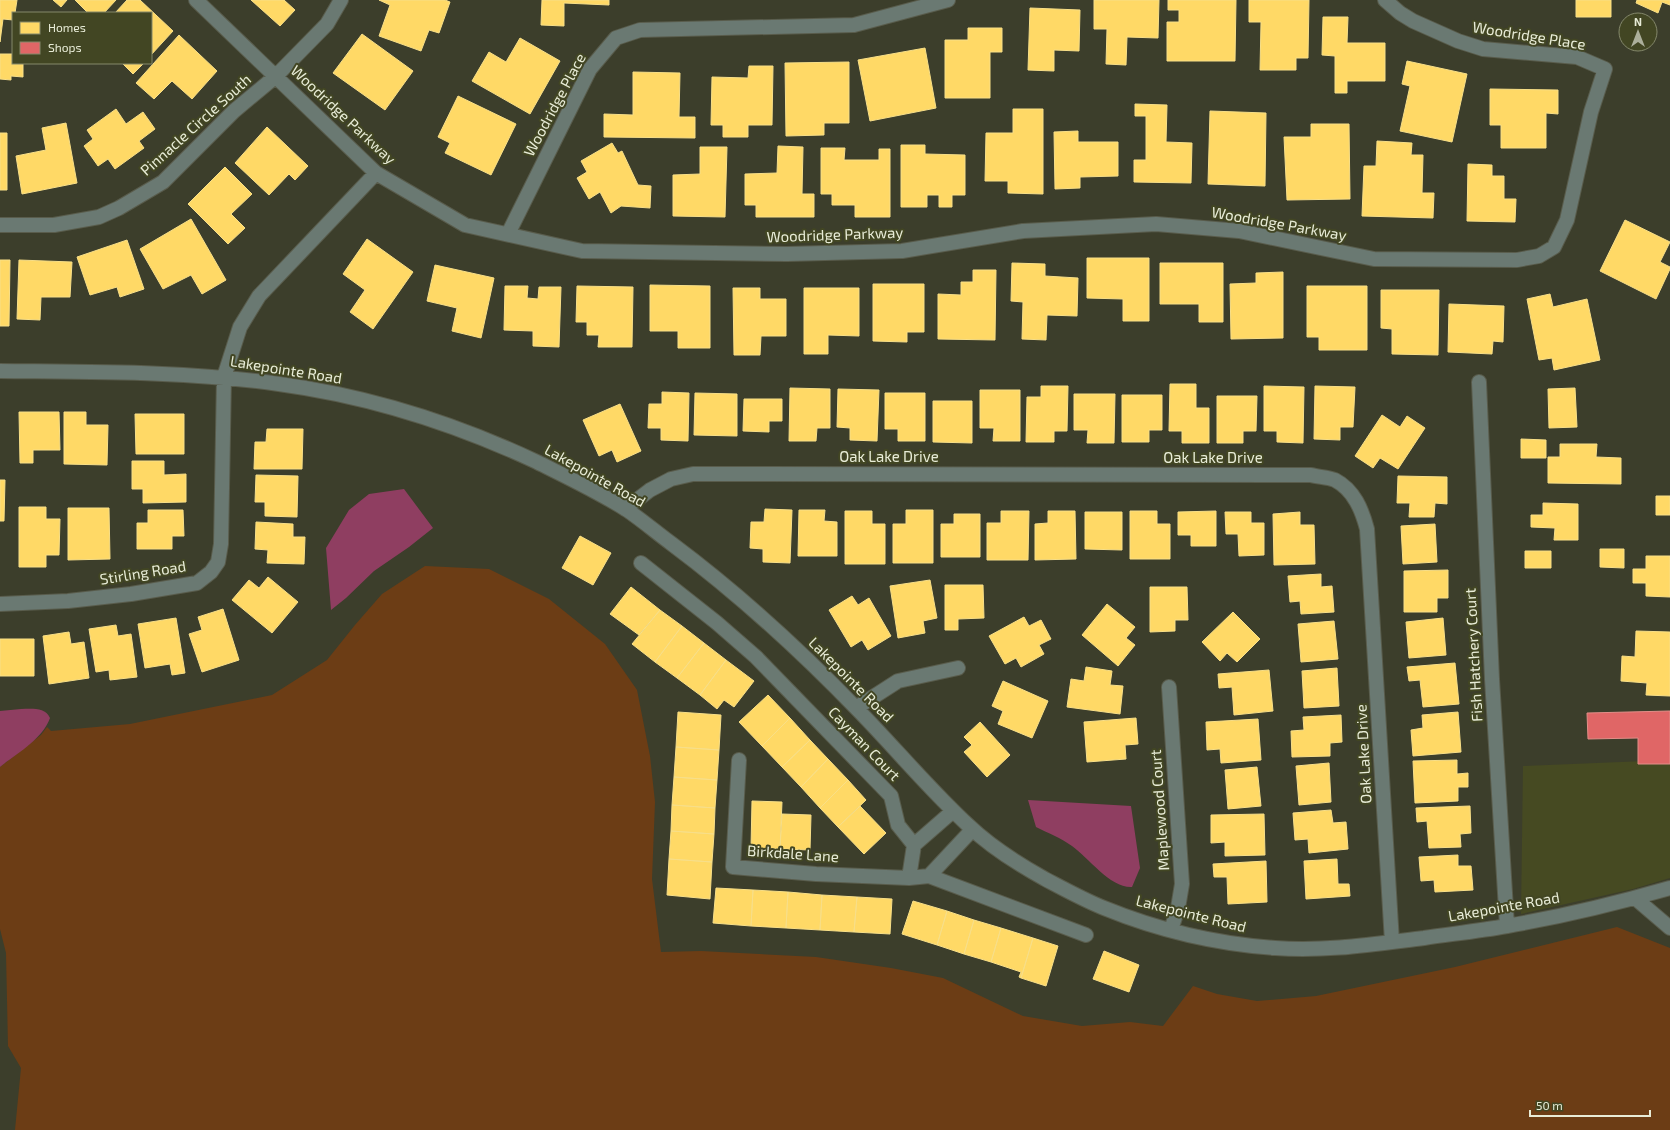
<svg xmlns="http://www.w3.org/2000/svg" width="1670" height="1130" font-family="'Exo 2',sans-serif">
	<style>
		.built { fill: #464a22 }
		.green { fill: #6c3d15 }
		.water { fill: #8f3e61 }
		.homes { fill: #ffd966; stroke: #f8df88 }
		.shops { fill: #e06666; stroke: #e28e88 }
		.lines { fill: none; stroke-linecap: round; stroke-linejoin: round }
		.minor-casing { stroke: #595c4c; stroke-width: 16 }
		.minor { stroke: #6a7972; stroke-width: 14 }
		.labels { text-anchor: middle; stroke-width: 4; stroke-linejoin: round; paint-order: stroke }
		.street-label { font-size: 15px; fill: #e8ecd7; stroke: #424623 }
	</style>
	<rect width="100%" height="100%" fill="#3c3e2b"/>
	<path class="built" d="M 1670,760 L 1670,878 L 1633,889 L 1521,914 L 1523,766 Z"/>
	<path class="green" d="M 425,566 L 489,569 L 549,599 L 605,644 L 637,690 L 650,756 L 655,802 L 652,879 L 661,952 L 701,951 L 816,957 L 891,968 L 943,978 L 1023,1016 L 1082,1026 L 1130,1022 L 1163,1026 L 1193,986 L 1217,994 L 1257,1001 L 1316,996 L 1455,967 L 1617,927 L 1670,948 L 1670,1130 L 15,1130 L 21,1068 L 8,1046 L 6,953 L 0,929 L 0,767 L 41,735 L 47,727 L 51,731 L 130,724 L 272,695 L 327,660 L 355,625 L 382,594 Z"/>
	<path class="water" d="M 404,489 L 433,528 L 409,547 L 374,571 L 346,598 L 331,610 L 326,548 L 349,510 L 369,494 Z
		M 21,709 C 32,709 45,707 50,718 C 42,740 17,753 0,767 L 0,711 Z
		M 1028,800 L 1131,806 L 1140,868 L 1132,887 C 1110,888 1089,858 1072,846 C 1061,838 1048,833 1036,827 Z"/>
	<path class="homes" d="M 0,0 L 17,0 L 15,13 L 13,13 L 13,20 L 3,19 L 0,42 Z
		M 53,0 L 67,0 L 61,7 Z
		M 75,0 L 116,0 L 104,13 L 88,13 Z
		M 127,0 L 140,0 L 173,31 L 151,55 L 151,13 L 115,13 Z
		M 251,0 L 284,0 L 295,10 L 280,26 Z
		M 379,0 L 445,0 L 450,2 L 439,33 L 429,30 L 421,51 L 379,36 L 390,5 Z
		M 542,0 L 609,0 L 609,5 L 564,3 L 564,26 L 541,25 Z
		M 1094,0 L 1159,0 L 1158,38 L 1127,37 L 1126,65 L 1106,64 L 1107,29 L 1094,29 Z
		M 1168,0 L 1236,0 L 1235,61 L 1167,61 L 1167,22 L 1179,22 L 1179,10 L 1168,10 Z
		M 1249,0 L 1309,0 L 1308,58 L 1296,58 L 1296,70 L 1260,70 L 1261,22 L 1249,22 Z
		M 1576,0 L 1611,0 L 1611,17 L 1576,17 Z
		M 1637,0 L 1670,0 L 1670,5 L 1662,2 L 1658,13 L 1636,3 Z
		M 1030,8 L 1080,10 L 1079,51 L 1054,50 L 1054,71 L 1028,70 Z
		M 1323,17 L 1348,17 L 1347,43 L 1385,43 L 1385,81 L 1347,81 L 1347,93 L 1335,93 L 1335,56 L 1322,55 Z
		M 968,28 L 1002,28 L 1002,52 L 990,52 L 990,98 L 945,98 L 945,40 L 968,40 Z
		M 362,34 L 413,71 L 385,110 L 333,73 Z
		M 179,35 L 217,71 L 192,99 L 172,81 L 154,99 L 136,83 Z
		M 520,38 L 560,61 L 530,114 L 472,81 L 489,52 L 506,62 Z
		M 925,48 L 936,108 L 870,121 L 858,60 Z
		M 0,54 L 13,54 L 13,63 L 23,63 L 23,77 L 11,76 L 11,80 L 0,79 Z
		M 1407,61 L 1467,74 L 1452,142 L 1400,131 L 1410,86 L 1402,84 Z
		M 849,62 L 849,123 L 824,123 L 824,135 L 786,136 L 785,63 Z
		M 122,63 L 144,63 L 133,74 Z
		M 749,66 L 773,66 L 772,125 L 748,125 L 748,137 L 723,137 L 723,125 L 711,125 L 712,77 L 748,78 Z
		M 633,72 L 680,73 L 679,117 L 695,117 L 695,138 L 604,137 L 604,114 L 633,115 Z
		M 1490,89 L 1558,90 L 1558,114 L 1546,113 L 1546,148 L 1501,148 L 1501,125 L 1490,125 Z
		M 458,96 L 516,124 L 491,175 L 445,153 L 450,143 L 438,137 Z
		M 1135,104 L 1167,105 L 1166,142 L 1192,143 L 1191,183 L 1134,182 L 1134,160 L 1146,160 L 1146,116 L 1135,116 Z
		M 116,109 L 126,124 L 143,112 L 155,129 L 139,141 L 144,148 L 115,169 L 108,159 L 98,166 L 84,146 L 93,139 L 87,130 Z
		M 1013,109 L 1043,109 L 1043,194 L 1008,193 L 1008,181 L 985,181 L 986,133 L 1013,133 Z
		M 1210,111 L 1266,113 L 1265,186 L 1208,184 Z
		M 66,123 L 77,183 L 22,194 L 16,156 L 46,150 L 42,128 Z
		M 1311,124 L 1349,124 L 1350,199 L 1287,200 L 1284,137 L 1311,137 Z
		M 267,127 L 308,166 L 295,180 L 289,174 L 269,195 L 235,163 Z
		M 1078,131 L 1078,142 L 1118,142 L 1118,176 L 1080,177 L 1080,188 L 1055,189 L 1054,132 Z
		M 0,133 L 7,133 L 7,190 L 0,190 Z
		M 1377,141 L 1412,143 L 1411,155 L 1423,155 L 1422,193 L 1434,193 L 1433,218 L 1362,216 L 1364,166 L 1376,166 Z
		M 612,143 L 618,153 L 622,151 L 638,185 L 651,186 L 650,208 L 621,206 L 611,213 L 600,192 L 589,199 L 577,178 L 587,172 L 581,161 Z
		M 901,145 L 925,145 L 925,154 L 965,155 L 965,195 L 952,195 L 952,207 L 939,207 L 939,195 L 927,195 L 927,207 L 901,207 Z
		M 778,146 L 803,147 L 802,194 L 814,194 L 814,217 L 756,217 L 756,205 L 745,205 L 745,174 L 777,173 Z
		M 700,147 L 727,147 L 725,217 L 673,216 L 673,175 L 700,174 Z
		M 821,148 L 845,148 L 844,160 L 879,160 L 879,149 L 890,149 L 890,217 L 855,217 L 855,205 L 832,205 L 832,194 L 821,194 Z
		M 1468,164 L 1492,165 L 1492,176 L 1504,176 L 1504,199 L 1516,199 L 1515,222 L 1467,221 Z
		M 225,167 L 252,194 L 231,214 L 245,228 L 228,244 L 188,204 Z
		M 191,219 L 226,280 L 202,294 L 191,275 L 163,289 L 140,249 Z
		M 1625,220 L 1670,242 L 1660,262 L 1670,267 L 1670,269 L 1656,299 L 1600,271 Z
		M 367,239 L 413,272 L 373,329 L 350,312 L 365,290 L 343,274 Z
		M 127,240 L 144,289 L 120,297 L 117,287 L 90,295 L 77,257 Z
		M 1087,258 L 1149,258 L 1149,321 L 1123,321 L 1123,299 L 1087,298 Z
		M 0,260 L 10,260 L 9,326 L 0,326 Z
		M 19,260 L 72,262 L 70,297 L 41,297 L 40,320 L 17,319 Z
		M 1012,263 L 1045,264 L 1045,276 L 1078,278 L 1077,316 L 1047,315 L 1046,340 L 1022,339 L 1023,302 L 1011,301 Z
		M 1160,263 L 1223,263 L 1223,322 L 1199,322 L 1199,304 L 1160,304 Z
		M 435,265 L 494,278 L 481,338 L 452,331 L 457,308 L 427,301 Z
		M 973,270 L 996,270 L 995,340 L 938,339 L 938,294 L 961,295 L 961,282 L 973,282 Z
		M 1283,272 L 1283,338 L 1231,339 L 1230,284 L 1256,283 L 1256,273 Z
		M 873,284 L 924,284 L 924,332 L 907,332 L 907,342 L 873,341 Z
		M 650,285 L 710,286 L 710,348 L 678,348 L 678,331 L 650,331 Z
		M 505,286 L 528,286 L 527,298 L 538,299 L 539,287 L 561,287 L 559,347 L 533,346 L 533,331 L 504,330 Z
		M 577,286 L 633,287 L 632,347 L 598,347 L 599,335 L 587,335 L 587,322 L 576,322 Z
		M 1307,286 L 1367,286 L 1367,350 L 1319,350 L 1319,337 L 1307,337 Z
		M 733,288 L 760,288 L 760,299 L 786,299 L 786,336 L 761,336 L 760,355 L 734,355 Z
		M 804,288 L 859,288 L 859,336 L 828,335 L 828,354 L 804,354 Z
		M 1381,290 L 1439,290 L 1438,355 L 1392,354 L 1392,329 L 1381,328 Z
		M 1550,294 L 1553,307 L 1587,299 L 1600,360 L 1554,370 L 1552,358 L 1539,360 L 1527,299 Z
		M 1449,304 L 1504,306 L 1503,342 L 1493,341 L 1492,354 L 1448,352 Z
		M 1170,384 L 1196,384 L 1196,408 L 1209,408 L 1209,443 L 1182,443 L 1182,431 L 1169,431 Z
		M 1041,386 L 1068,386 L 1067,431 L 1054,431 L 1054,442 L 1026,442 L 1027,397 L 1041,397 Z
		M 1264,386 L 1304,387 L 1303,443 L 1277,442 L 1277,431 L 1264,431 Z
		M 1315,386 L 1355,387 L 1353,427 L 1340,427 L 1340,440 L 1314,439 Z
		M 790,388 L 830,389 L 830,428 L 817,428 L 816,441 L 789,441 Z
		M 1575,388 L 1577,427 L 1549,428 L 1548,389 Z
		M 838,389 L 879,390 L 877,441 L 850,440 L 850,428 L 837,427 Z
		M 980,390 L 1020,390 L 1020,441 L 993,441 L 994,428 L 980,428 Z
		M 662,392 L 689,393 L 688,441 L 661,440 L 661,428 L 648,428 L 649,404 L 662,404 Z
		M 695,393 L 737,394 L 737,436 L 694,435 Z
		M 885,393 L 925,393 L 925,441 L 898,441 L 898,429 L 885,429 Z
		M 1074,394 L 1115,394 L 1114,443 L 1087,443 L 1088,430 L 1074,430 Z
		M 1122,395 L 1162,395 L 1162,430 L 1149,430 L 1149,442 L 1122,442 Z
		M 1217,396 L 1257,396 L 1256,431 L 1243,431 L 1243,443 L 1217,443 Z
		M 744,399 L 782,399 L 782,421 L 769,421 L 769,432 L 743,431 Z
		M 933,401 L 972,401 L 972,443 L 933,442 Z
		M 620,404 L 641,451 L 617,462 L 612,450 L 599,456 L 583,420 Z
		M 19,412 L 59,412 L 60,450 L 33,450 L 33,463 L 20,463 Z
		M 64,412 L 86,412 L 86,425 L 108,425 L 107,465 L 64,464 Z
		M 135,414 L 184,414 L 184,454 L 136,454 Z
		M 1382,415 L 1400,427 L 1407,416 L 1425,428 L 1398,469 L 1380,458 L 1373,468 L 1355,456 Z
		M 267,429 L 303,429 L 302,469 L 254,469 L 255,442 L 266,442 Z
		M 1521,439 L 1546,440 L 1546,458 L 1521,458 Z
		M 1560,444 L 1597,444 L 1596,457 L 1621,458 L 1621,484 L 1548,483 L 1548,457 L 1560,457 Z
		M 132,461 L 164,461 L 164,475 L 186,474 L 186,502 L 143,503 L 143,489 L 132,489 Z
		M 256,475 L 298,476 L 297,517 L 265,516 L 265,502 L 255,502 Z
		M 1398,476 L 1447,477 L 1447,504 L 1435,503 L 1434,517 L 1409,517 L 1410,503 L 1397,503 Z
		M 0,480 L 5,480 L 4,521 L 0,521 Z
		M 1656,496 L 1670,496 L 1670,515 L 1656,515 Z
		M 1543,503 L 1578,504 L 1578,540 L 1554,540 L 1555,528 L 1531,527 L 1531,515 L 1543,515 Z
		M 19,507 L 46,507 L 46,519 L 60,519 L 59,555 L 46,555 L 46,567 L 19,567 Z
		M 68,508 L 109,508 L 110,559 L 68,560 Z
		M 765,509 L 792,510 L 790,563 L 763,562 L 763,549 L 750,548 L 751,522 L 764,522 Z
		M 148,510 L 183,510 L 184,536 L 172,536 L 172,549 L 137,549 L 137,523 L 148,523 Z
		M 799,510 L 825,510 L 824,521 L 837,522 L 837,556 L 798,556 Z
		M 906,510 L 933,510 L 933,563 L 893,563 L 893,524 L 906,524 Z
		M 845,511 L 872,511 L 872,524 L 885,524 L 885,564 L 845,564 Z
		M 1001,511 L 1029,511 L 1028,560 L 987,560 L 987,523 L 1001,523 Z
		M 1048,511 L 1075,511 L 1076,559 L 1035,560 L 1035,524 L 1048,523 Z
		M 1130,511 L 1157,511 L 1157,524 L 1170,524 L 1170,559 L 1130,559 Z
		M 1216,511 L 1216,546 L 1191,546 L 1191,535 L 1178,535 L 1178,512 Z
		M 1085,512 L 1122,512 L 1122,550 L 1085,549 Z
		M 1225,512 L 1251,512 L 1251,523 L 1264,523 L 1264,555 L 1239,556 L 1238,534 L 1226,534 Z
		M 1300,512 L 1300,525 L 1314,525 L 1315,564 L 1274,565 L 1273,514 Z
		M 954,514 L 980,514 L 980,557 L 941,557 L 941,524 L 954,524 Z
		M 256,522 L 293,524 L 293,537 L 305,537 L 304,564 L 267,563 L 268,550 L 255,549 Z
		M 1435,524 L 1437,562 L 1403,564 L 1401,526 Z
		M 580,536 L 611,553 L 593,585 L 562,568 Z
		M 1600,549 L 1624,549 L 1624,568 L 1600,567 Z
		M 1525,551 L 1551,551 L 1551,568 L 1525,568 Z
		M 1646,556 L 1670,556 L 1670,597 L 1646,596 L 1646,583 L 1633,583 L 1633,569 L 1646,569 Z
		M 1448,570 L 1448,598 L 1437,598 L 1437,612 L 1404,612 L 1404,571 Z
		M 1321,574 L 1321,587 L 1332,586 L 1334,612 L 1301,614 L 1300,601 L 1290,602 L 1288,576 Z
		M 268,577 L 298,602 L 272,633 L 232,600 L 249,580 L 259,588 Z
		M 930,580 L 937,618 L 923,621 L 925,633 L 898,638 L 890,586 Z
		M 945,585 L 983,585 L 984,618 L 958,619 L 958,630 L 945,630 Z
		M 631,587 L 660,610 L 639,635 L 610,614 Z
		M 1150,587 L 1187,587 L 1188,620 L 1175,620 L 1175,631 L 1150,632 Z
		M 852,596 L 858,605 L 869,598 L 891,636 L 868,650 L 862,640 L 851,647 L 829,610 Z
		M 1107,604 L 1135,627 L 1126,638 L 1135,645 L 1118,666 L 1082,635 Z
		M 223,609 L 239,660 L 202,672 L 189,634 L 202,630 L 198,617 Z
		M 660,610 L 682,626 L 655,662 L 632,644 Z
		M 1233,612 L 1260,639 L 1237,662 L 1227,653 L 1220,661 L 1202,642 Z
		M 1024,617 L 1029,626 L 1041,620 L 1051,639 L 1039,645 L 1044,654 L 1021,667 L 1016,658 L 1005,664 L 989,636 Z
		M 176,618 L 185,673 L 172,675 L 170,664 L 145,668 L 138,624 Z
		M 1443,618 L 1446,655 L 1409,658 L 1406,622 Z
		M 1334,621 L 1338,659 L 1301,662 L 1298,624 Z
		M 116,625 L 118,636 L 131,634 L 137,677 L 110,680 L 109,670 L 96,672 L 89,629 Z
		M 682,626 L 704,643 L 677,678 L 655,662 Z
		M 1636,631 L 1670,632 L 1670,696 L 1646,695 L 1647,683 L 1621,681 L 1622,656 L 1635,657 Z
		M 69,632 L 71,644 L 84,642 L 89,678 L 49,684 L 43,636 Z
		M 0,639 L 34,639 L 34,676 L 0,676 Z
		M 704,643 L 726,660 L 700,695 L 677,678 Z
		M 726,660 L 754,681 L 734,707 L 724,700 L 717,709 L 700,695 Z
		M 1455,663 L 1459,704 L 1423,707 L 1420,680 L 1409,681 L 1407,667 Z
		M 1086,667 L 1112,671 L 1110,685 L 1123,686 L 1120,714 L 1067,707 L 1071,679 L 1084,681 Z
		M 1337,668 L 1339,706 L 1304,708 L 1302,671 Z
		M 1269,670 L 1273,711 L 1234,715 L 1232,687 L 1219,688 L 1218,674 Z
		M 1003,681 L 1048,701 L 1032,738 L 998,724 L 1003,711 L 992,706 Z
		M 768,695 L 790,718 L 762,746 L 739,722 Z
		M 678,712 L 721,715 L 719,750 L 676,747 Z
		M 1458,712 L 1461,752 L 1413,756 L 1411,730 L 1423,728 L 1422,715 Z
		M 1341,715 L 1342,742 L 1330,743 L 1330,756 L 1292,757 L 1291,731 L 1304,730 L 1303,717 Z
		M 790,718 L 810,740 L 782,767 L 762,746 Z
		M 1136,718 L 1138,744 L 1125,745 L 1126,759 L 1087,762 L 1084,722 Z
		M 1258,719 L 1261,760 L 1221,763 L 1220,749 L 1207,750 L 1206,722 Z
		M 980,722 L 1010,755 L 987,777 L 964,752 L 972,745 L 964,737 Z
		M 810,740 L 828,759 L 801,787 L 782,767 Z
		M 676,747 L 719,750 L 717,780 L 674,777 Z
		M 828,759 L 848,780 L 820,808 L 801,787 Z
		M 1457,760 L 1457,774 L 1468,773 L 1468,787 L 1458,787 L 1458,801 L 1415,803 L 1413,761 Z
		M 1329,763 L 1331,802 L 1299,805 L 1296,766 Z
		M 1257,767 L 1261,806 L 1228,809 L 1225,770 Z
		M 674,777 L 717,780 L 715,808 L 672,805 Z
		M 848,780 L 866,800 L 838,827 L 820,808 Z
		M 752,801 L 782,802 L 780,849 L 751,848 Z
		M 672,805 L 715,808 L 714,834 L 671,831 Z
		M 860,806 L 886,833 L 864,854 L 838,827 Z
		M 1470,806 L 1471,833 L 1460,834 L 1461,847 L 1429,848 L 1427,821 L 1417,822 L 1416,808 Z
		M 1331,810 L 1333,823 L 1346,822 L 1348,849 L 1309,853 L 1308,839 L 1295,840 L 1293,813 Z
		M 782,814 L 811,815 L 810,850 L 780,849 Z
		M 1264,814 L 1265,855 L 1225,856 L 1225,842 L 1211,843 L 1211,815 Z
		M 671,831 L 714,834 L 712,862 L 669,859 Z
		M 1458,855 L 1458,866 L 1471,866 L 1473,890 L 1435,892 L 1434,880 L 1421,881 L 1419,857 Z
		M 669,859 L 712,862 L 710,899 L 667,895 Z
		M 1337,859 L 1338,884 L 1349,884 L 1350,896 L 1306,899 L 1304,861 Z
		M 1266,861 L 1267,902 L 1228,904 L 1227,877 L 1214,877 L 1213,864 Z
		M 716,888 L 753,890 L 751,926 L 713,923 Z
		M 753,890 L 788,892 L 786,928 L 751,926 Z
		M 788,892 L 822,895 L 820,930 L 786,928 Z
		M 822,895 L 857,897 L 854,932 L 820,930 Z
		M 857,897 L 892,899 L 890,934 L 854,932 Z
		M 913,901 L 947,911 L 937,945 L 902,934 Z
		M 947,911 L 974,920 L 964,954 L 937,945 Z
		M 974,920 L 1001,928 L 991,962 L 964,954 Z
		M 1001,928 L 1033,938 L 1021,978 L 1019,977 L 1021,972 L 991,962 Z
		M 1033,938 L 1058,946 L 1046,986 L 1021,978 Z
		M 1104,951 L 1139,965 L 1129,992 L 1093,979 Z"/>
	<path class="shops" d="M 1670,711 L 1670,764 L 1638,764 L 1638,738 L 1588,739 L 1587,713 Z"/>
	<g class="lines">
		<g class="minor-casing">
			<path id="minor" d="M 196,0 L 376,173 L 465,225 L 582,251 L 787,254 L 902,251 L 1023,231 L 1156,224 L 1239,231 L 1374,259 L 1517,260 L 1539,256 L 1554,247 L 1567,220 L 1591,112 L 1605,69 L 1577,57 L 1483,49 L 1458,41 L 1413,21 L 1400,13 L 1385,0
				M 0,225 L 54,225 L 99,217 L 119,208 L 163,182 L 234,111 L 276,76 L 327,24 L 341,0
				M 508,234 L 590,69 L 616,38 L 640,30 L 854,25 L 948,0
				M 0,371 C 93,372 187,371 279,384 C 368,396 456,424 537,462 C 567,477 599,492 627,510 C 643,521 657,533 672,544 C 739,594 801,651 859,711 C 896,749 930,790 969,826 C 991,847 1018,864 1045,879 C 1064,889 1084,900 1104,908 C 1158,930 1217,944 1275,948 C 1325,952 1375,944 1424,938 C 1451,934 1479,931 1507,926 C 1560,917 1618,903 1670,888
				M 1479,382 L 1492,679 L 1507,926
				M 625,509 L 650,490 L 671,479 L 693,474 L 1311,475 C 1318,477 1328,477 1335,480 C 1354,490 1362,510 1367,529 L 1392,942
				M 641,563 L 717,623 L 756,657 L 891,796 L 898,825 L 914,845 L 909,878 L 929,876 L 1086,935
				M 0,604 L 68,601 L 131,594 L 197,583 L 211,572 L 218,562 L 221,544 L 224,377 L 240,327 L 259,296 L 376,173
				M 1169,687 L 1182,884 L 1178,908 L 1171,930
				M 856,708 L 898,681 L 958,668
				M 739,760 L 733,867 L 816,874 L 909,878
				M 914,845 L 953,811
				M 929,876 L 972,830
				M 1635,898 L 1670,928"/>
		</g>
		<use href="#minor" class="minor"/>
	</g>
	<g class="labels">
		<g class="street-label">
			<text transform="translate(1529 36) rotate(9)" y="5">Woodridge Place</text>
			<text transform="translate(555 105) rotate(-62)" y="5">Woodridge Place</text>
			<text transform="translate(343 115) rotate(43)" y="5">Woodridge Parkway</text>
			<text transform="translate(196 125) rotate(-42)" y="5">Pinnacle Circle South</text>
			<text transform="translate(1279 224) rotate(10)" y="5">Woodridge Parkway</text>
			<text transform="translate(835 235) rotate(-2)" y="5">Woodridge Parkway</text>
			<text transform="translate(286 370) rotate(9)" y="5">Lakepointe Road</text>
			<text x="889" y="462">Oak Lake Drive</text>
			<text x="1213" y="463">Oak Lake Drive</text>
			<text transform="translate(595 476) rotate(29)" y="5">Lakepointe Road</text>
			<text transform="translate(143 573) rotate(-9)" y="5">Stirling Road</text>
			<text transform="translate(1474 655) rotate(-93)" y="5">Fish Hatchery Court</text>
			<text transform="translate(851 680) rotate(45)" y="5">Lakepointe Road</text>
			<text transform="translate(864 744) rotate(46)" y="5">Cayman Court</text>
			<text transform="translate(1364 754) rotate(-93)" y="5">Oak Lake Drive</text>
			<text transform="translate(1160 810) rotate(-94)" y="5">Maplewood Court</text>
			<text transform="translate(793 854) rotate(4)" y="5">Birkdale Lane</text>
			<text transform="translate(1504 907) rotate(-10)" y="5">Lakepointe Road</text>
			<text transform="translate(1191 914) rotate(14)" y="5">Lakepointe Road</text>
		</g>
	</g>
	<rect x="12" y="12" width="140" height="52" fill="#424623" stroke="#84886b"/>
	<rect x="20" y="22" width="20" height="12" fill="#ffd966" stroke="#84886b"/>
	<text x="48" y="32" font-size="12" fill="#e8ecd7">Homes</text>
	<rect x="20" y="42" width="20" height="12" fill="#e06666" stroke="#84886b"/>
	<text x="48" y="52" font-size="12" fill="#e8ecd7">Shops</text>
	<g transform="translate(1638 32)"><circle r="19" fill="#424623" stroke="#84886b"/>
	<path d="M0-3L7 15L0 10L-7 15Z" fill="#acaf9b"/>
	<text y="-6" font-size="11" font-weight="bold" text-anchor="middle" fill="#e8ecd7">N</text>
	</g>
	<path d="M1530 1110v6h120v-6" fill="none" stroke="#e8ecd7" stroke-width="2"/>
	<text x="1536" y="1110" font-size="12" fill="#e8ecd7" stroke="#424623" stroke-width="3" paint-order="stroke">50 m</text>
</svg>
